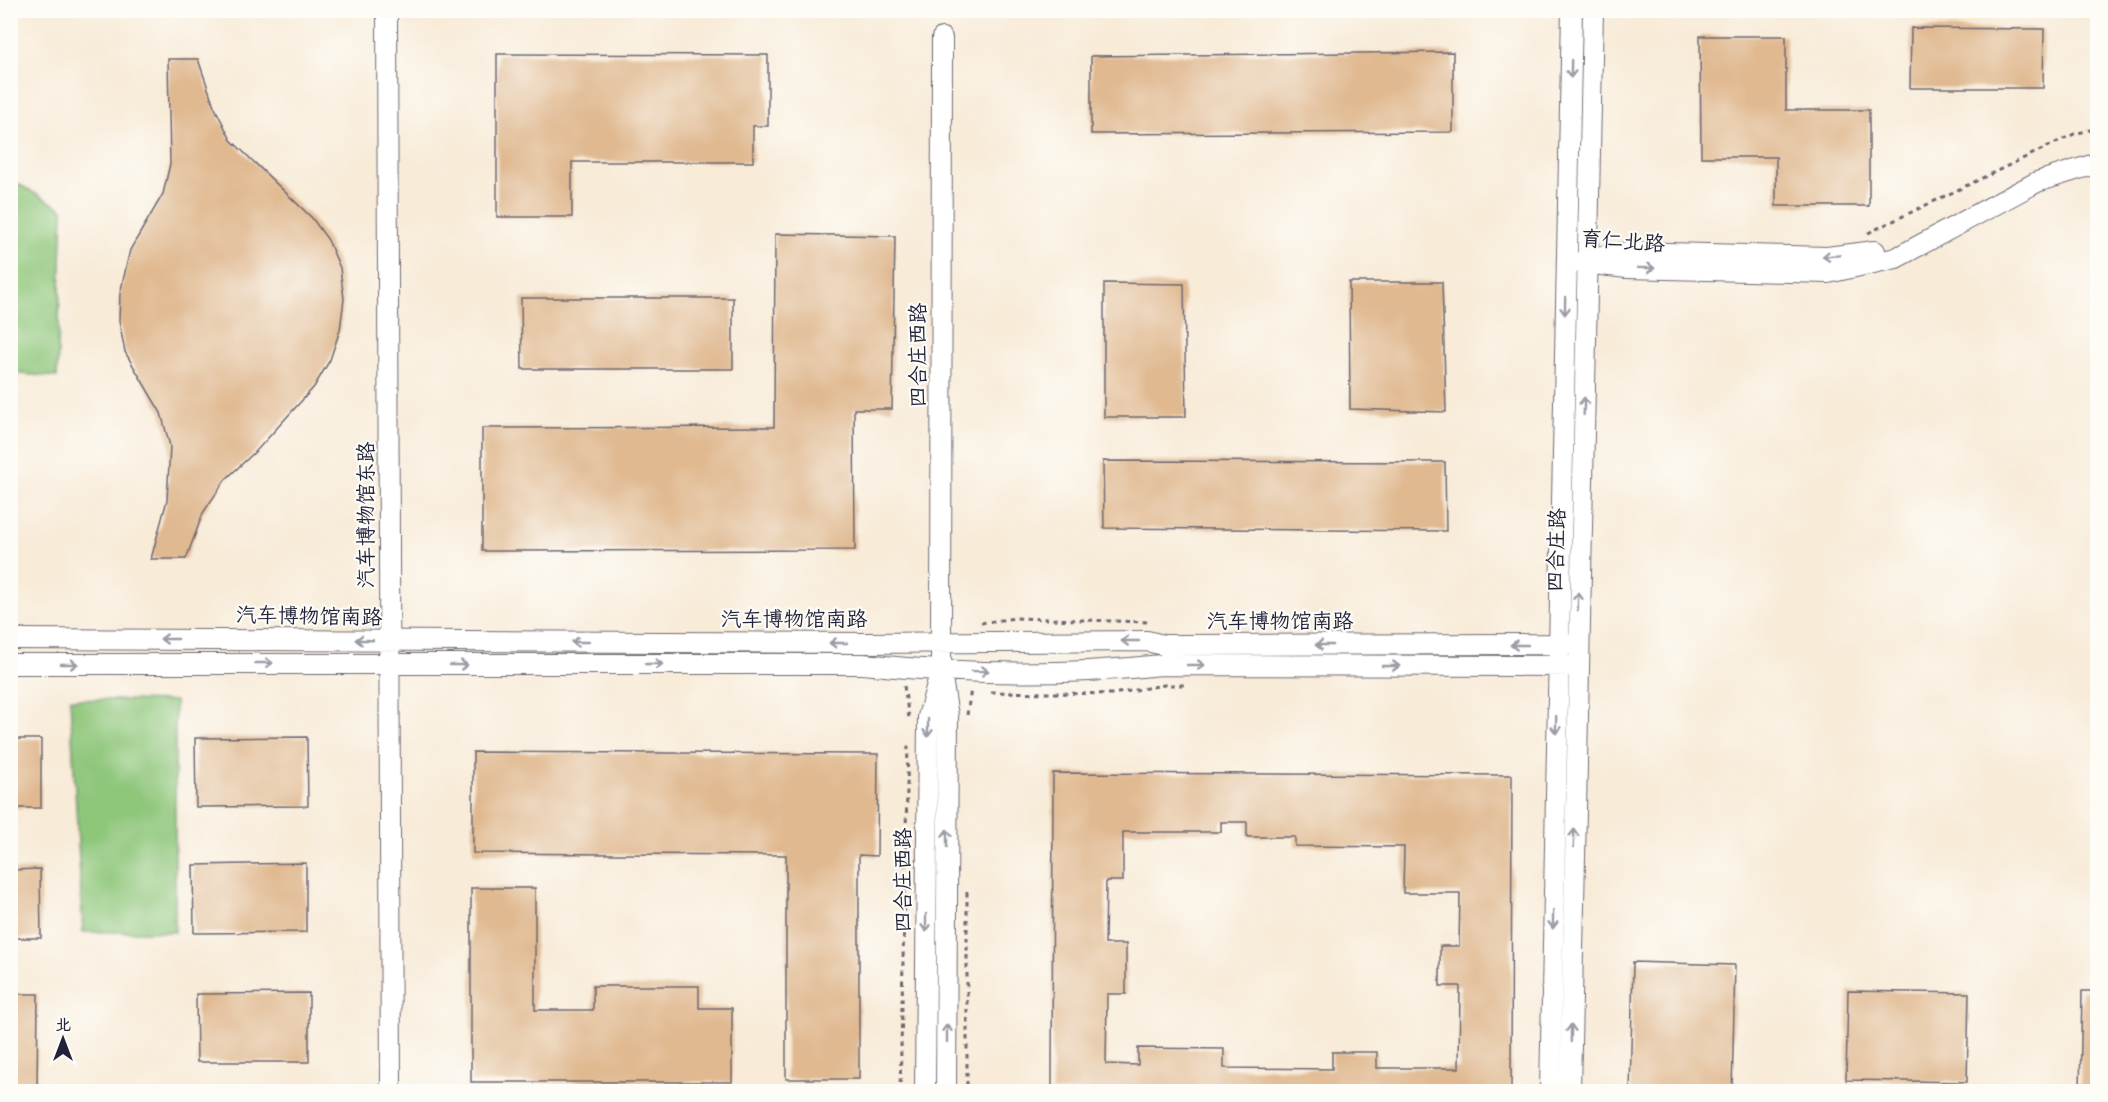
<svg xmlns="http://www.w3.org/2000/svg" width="2108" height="1102" font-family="Dekko,'LXGW WenKai TC',sans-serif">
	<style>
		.green { fill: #8ec67a; stroke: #58745a; stroke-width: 1.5 }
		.building { fill: #e0b991; fill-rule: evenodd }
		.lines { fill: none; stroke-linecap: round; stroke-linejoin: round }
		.tertiary-casing { stroke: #6d6872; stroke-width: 22 }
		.path { stroke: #6d6872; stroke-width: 3; stroke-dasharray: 4.5 4.5; stroke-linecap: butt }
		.tertiary { stroke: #fff; stroke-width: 20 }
		.oneway { stroke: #9c9ca7 }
		.labels { text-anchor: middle; stroke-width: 4.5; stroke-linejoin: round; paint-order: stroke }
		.street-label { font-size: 21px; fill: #22223b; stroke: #fdfcf7 }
	</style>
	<rect width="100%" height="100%" fill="#fdfcf7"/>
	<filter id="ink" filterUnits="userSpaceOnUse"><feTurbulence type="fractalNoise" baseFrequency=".0167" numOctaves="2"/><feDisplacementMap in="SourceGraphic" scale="12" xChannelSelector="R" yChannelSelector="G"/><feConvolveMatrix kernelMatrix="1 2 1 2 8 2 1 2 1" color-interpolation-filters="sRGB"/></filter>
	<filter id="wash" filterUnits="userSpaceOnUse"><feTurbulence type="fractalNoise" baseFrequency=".008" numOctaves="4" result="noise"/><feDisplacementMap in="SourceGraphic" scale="24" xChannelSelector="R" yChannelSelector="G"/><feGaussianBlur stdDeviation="1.35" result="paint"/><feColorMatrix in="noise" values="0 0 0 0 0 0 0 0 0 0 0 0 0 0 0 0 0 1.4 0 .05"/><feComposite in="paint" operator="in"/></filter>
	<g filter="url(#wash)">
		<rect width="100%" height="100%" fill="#f8ebd8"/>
		<path class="green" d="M 11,180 L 63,209 L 57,377 L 11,373 Z
			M 70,699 L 175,701 L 175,932 L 83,932 Z"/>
		<g id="blocks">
			<path class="building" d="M 1911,28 L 2044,29 L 2043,88 L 1910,88 Z
				M 1700,36 L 1786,36 L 1786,110 L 1869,110 L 1869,206 L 1776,206 L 1776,157 L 1701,157 Z
				M 1453,52 L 1453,132 L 1091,134 L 1091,56 Z
				M 497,54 L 768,55 L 768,126 L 753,126 L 753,162 L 572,162 L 572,217 L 497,217 Z
				M 168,59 L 198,59 L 214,106 L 231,140 L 312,218 L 328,240 L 340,268 L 344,299 L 340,330 L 330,360 L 314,387 L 258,449 L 225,480 L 203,513 L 186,559 L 151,559 L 167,500 L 170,446 L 161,413 L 125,352 L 119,321 L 120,294 L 130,250 L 163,194 L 170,164 Z
				M 775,234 L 895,236 L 892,409 L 854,409 L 855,550 L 482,551 L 482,428 L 774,427 Z
				M 1349,282 L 1442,282 L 1446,412 L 1350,409 Z
				M 1104,283 L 1184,284 L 1186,417 L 1104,417 Z
				M 521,298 L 733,298 L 733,369 L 522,369 Z
				M 1103,461 L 1445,462 L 1446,531 L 1104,528 Z
				M 307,737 L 308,806 L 196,807 L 195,738 Z
				M 10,739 L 41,739 L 41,808 L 10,808 Z
				M 473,752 L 878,754 L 877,856 L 859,855 L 859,1079 L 786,1079 L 786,855 L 473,853 Z
				M 1053,773 L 1512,775 L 1511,1092 L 1052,1092 ZM 1221,822 L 1247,822 L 1247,837 L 1295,837 L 1295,846 L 1404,847 L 1403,893 L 1460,893 L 1459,946 L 1440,946 L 1440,986 L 1460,986 L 1459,1068 L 1377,1068 L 1377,1052 L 1332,1052 L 1332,1069 L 1224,1068 L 1224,1049 L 1138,1048 L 1138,1065 L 1106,1064 L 1107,994 L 1126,994 L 1126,944 L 1105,944 L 1106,881 L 1123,881 L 1123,832 L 1221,832 Z
				M 306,863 L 306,932 L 194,933 L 193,865 Z
				M 40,869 L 41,938 L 10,938 L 10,870 Z
				M 471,888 L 535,888 L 535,1010 L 593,1010 L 593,986 L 699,986 L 699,1008 L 732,1008 L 732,1082 L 471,1082 Z
				M 1633,962 L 1735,965 L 1732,1092 L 1630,1092 Z
				M 1848,991 L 1969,993 L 1967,1082 L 1846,1080 Z
				M 2082,991 L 2097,991 L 2097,1092 L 2080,1092 Z
				M 309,993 L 309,1062 L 197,1062 L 196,994 Z
				M 10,994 L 38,994 L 37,1092 L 10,1092 Z"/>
		</g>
	</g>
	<g filter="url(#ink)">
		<use href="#blocks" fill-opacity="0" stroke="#6d6872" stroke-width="1.5"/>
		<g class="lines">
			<g class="tertiary-casing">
				<path id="tertiary" d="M 387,10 L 391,1092
					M 942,38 L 941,672 L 948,716 L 946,1092
					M 1596,257 L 1628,252 L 1827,257 L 1875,251
					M 1575,262 L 1627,268 L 1828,273 L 1896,258 L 2037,182 L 2098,163
					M 10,639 L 864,643 L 1147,641 L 1163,645 L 1577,644
					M 10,664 L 863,664 C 959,674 1064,676 1161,665 L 1577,666
					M 925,1092 L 928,717 L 939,677
					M 1550,1092 L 1572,10
					M 1570,1092 L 1593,10"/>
			</g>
			<path class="path" d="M 1868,233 L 2074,134 L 2098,128
				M 981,623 L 1015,618 L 1148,622
				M 904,686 L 909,718
				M 991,692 L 1113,694 L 1164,685 L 1184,685
				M 967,715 L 971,689
				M 967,892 L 967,1092
				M 900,1092 L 908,745"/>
			<use href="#tertiary" class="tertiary"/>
		</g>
		<defs><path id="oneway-shaft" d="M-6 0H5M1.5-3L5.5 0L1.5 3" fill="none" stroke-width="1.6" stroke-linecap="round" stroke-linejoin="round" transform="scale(1.5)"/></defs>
		<g class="oneway">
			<use href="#oneway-shaft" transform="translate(1571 69) rotate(91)"/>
			<use href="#oneway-shaft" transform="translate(1831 256) rotate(176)"/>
			<use href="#oneway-shaft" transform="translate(1646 268) rotate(1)"/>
			<use href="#oneway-shaft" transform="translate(1565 306) rotate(91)"/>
			<use href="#oneway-shaft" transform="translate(1584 406) rotate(-88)"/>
			<use href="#oneway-shaft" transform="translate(1578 601) rotate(-89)"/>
			<use href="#oneway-shaft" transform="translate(169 639) rotate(-180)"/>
			<use href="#oneway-shaft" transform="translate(364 640) rotate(-178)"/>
			<use href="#oneway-shaft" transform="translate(1130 641) rotate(180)"/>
			<use href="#oneway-shaft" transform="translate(580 642) rotate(-180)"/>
			<use href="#oneway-shaft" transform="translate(838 643) rotate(-180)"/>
			<use href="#oneway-shaft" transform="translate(1324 645) rotate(180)"/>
			<use href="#oneway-shaft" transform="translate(1519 645) rotate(180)"/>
			<use href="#oneway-shaft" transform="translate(264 663)"/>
			<use href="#oneway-shaft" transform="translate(69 664)"/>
			<use href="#oneway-shaft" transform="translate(654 664)"/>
			<use href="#oneway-shaft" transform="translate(459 665)"/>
			<use href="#oneway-shaft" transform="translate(1196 665)"/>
			<use href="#oneway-shaft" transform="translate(1391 666)"/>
			<use href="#oneway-shaft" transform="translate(980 671) rotate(-1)"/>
			<use href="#oneway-shaft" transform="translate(1556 725) rotate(91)"/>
			<use href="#oneway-shaft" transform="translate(928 728) rotate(90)"/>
			<use href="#oneway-shaft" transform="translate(947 838) rotate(-90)"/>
			<use href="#oneway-shaft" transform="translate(1574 838) rotate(-89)"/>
			<use href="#oneway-shaft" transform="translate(1553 920) rotate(91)"/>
			<use href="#oneway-shaft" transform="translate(926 923) rotate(90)"/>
			<use href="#oneway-shaft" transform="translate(947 1033) rotate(-90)"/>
			<use href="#oneway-shaft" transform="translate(1571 1033) rotate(-89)"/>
		</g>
	</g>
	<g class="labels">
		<g class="street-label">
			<text transform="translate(1623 241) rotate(4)" y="7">育仁北路</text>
			<text transform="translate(918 355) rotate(-90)" y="7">四合庄西路</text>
			<text transform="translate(366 515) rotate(-90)" y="7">汽车博物馆东路</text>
			<text transform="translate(1556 550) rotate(-88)" y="7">四合庄路</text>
			<text transform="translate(309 616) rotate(1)" y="7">汽车博物馆南路</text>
			<text x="794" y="626">汽车博物馆南路</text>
			<text x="1280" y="628">汽车博物馆南路</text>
			<text transform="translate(903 880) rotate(-90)" y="7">四合庄西路</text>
		</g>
	</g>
	<rect width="2108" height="1102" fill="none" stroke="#fdfcf7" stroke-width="36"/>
	<g transform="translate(63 1039)" stroke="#fdfcf7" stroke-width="4.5" paint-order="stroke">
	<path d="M0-4.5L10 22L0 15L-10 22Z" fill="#22223b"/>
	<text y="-9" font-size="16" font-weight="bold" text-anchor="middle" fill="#22223b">北</text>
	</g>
</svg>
